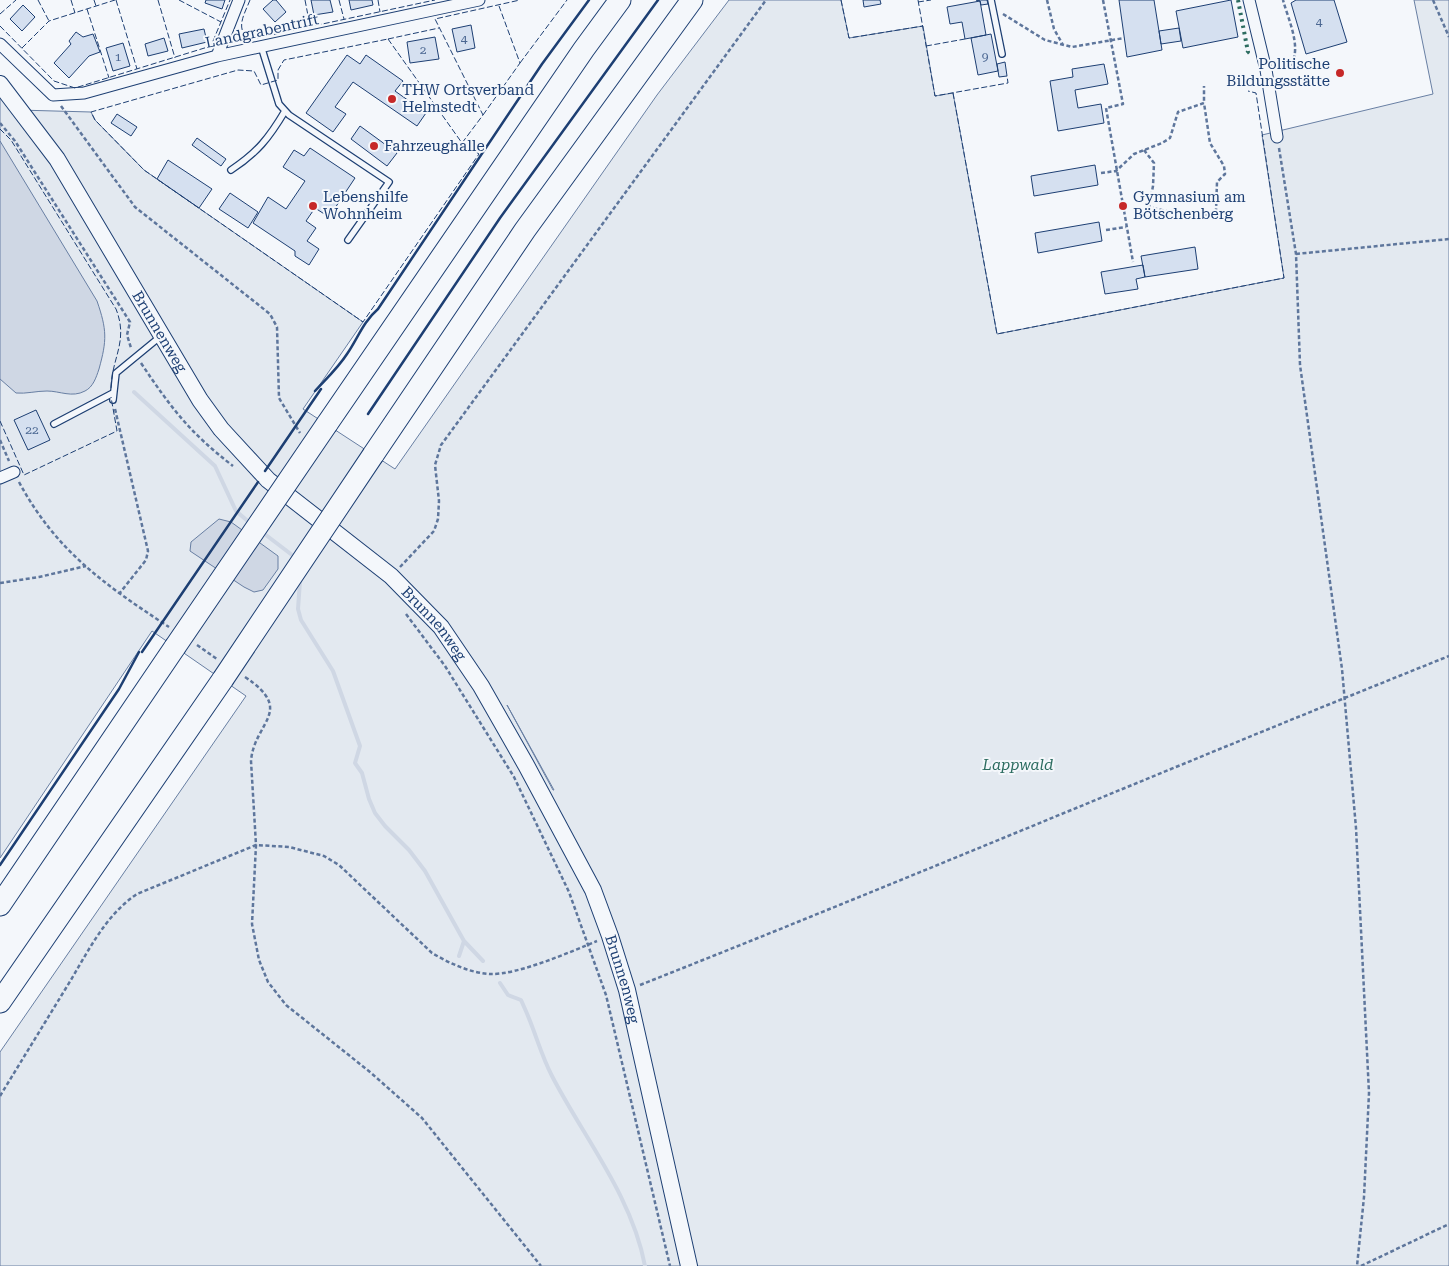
<svg xmlns="http://www.w3.org/2000/svg" width="1449" height="1266" font-family="'Roboto Serif',serif">
	<style>
		.green { fill: #e3e9f0; stroke: #687fa3; fill-rule: evenodd }
		.water { fill: #cfd7e4; stroke: #687fa3 }
		.lines { fill: none; stroke-linecap: round; stroke-linejoin: round }
		.stream { stroke: #cfd7e4; stroke-width: 4 }
		.building { fill: #d5e0f0; stroke: #1d3f73 }
		.service-casing { stroke: #1d3f73; stroke-width: 8 }
		.minor-casing { stroke: #1d3f73; stroke-width: 13 }
		.secondary-casing { stroke: #1d3f73; stroke-width: 18 }
		.motorway-casing { stroke: #1d3f73; stroke-width: 23 }
		.path { stroke: #5e769c; stroke-width: 2.5; stroke-dasharray: 4 2.5; stroke-linecap: butt }
		.service { stroke: #f4f7fb; stroke-width: 5.5 }
		.minor { stroke: #f4f7fb; stroke-width: 11 }
		.secondary { stroke: #f4f7fb; stroke-width: 16 }
		.motorway { stroke: #f4f7fb; stroke-width: 21 }
		.motorway-bridge-casing { stroke: #1d3f73; stroke-width: 23; stroke-linecap: butt }
		.motorway-bridge { stroke: #f4f7fb; stroke-width: 21 }
		.hedge { stroke: #2c6c60; stroke-width: 4; stroke-dasharray: 2.5 4; stroke-linecap: butt }
		.fence { stroke: #1d3f73; stroke-width: 1; stroke-dasharray: 6 2.5; stroke-linecap: butt }
		.wall { stroke: #1d3f73; stroke-width: 2.5 }
		.poi-dot { fill: #c62828; stroke: #f4f7fb; stroke-width: 2 }
		.labels { text-anchor: middle; stroke-width: 4; stroke-linejoin: round; paint-order: stroke }
		.number-label { font-size: 12px; fill: #4b6792 }
		.street-label { font-size: 15px; fill: #1d3f73; stroke: #f4f7fb }
		.poi-label { font-size: 15px; fill: #1d3f73; stroke: #f4f7fb; text-anchor: start }
		.park-label { font-size: 15px; font-style: italic; fill: #2c6c60; stroke: #f4f7fb }
	</style>
	<rect width="100%" height="100%" fill="#f4f7fb"/>
	<path class="green" d="M 729,0 L 841,0 L 849,38 L 923,26 L 935,96 L 953,93 L 997,334 L 1284,278 L 1262,135 L 1433,94 L 1414,0 L 1449,0 L 1449,1266 L 0,1266 L 0,1052 L 246,696 L 152,631 L 0,858 L 0,88 L 18,110 L 91,112 L 95,120 L 144,170 L 363,322 L 303,409 L 395,469 L 657,95 ZM 507,705 L 554,790 L 553,790 Z"/>
	<path class="water" d="M 0,141 L 97,301 C 107,330 107,340 99,369 C 96,378 93,387 85,391 C 72,398 60,391 47,391 C 36,391 26,394 16,393 L 0,379 Z
		M 219,519 L 231,522 L 278,556 L 278,569 L 263,590 L 254,592 L 244,587 L 190,551 L 191,542 Z"/>
	<g class="lines">
		<path class="stream" d="M 134,392 L 215,466 L 236,511 L 250,523
			M 262,532 L 296,558
			M 300,581 L 298,609 L 301,620 L 333,671 L 360,746 L 355,763 L 362,773 L 369,799 L 375,813 L 385,826 L 409,850 L 425,871 L 464,941 L 483,961
			M 459,956 L 464,941
			M 500,983 L 508,995 L 521,1000 L 525,1009 C 535,1031 541,1055 552,1076 C 584,1138 632,1196 645,1266"/>
	</g>
	<path class="building" d="M 206,0 L 225,0 L 222,9 L 205,3 Z
		M 273,0 L 276,0 L 286,12 L 275,22 L 263,9 Z
		M 311,0 L 330,0 L 333,12 L 314,15 Z
		M 349,0 L 372,0 L 373,5 L 351,10 Z
		M 863,0 L 880,0 L 881,4 L 864,7 Z
		M 976,0 L 987,0 L 988,4 L 981,5 L 980,1 Z
		M 1119,0 L 1154,0 L 1162,50 L 1127,57 Z
		M 1231,0 L 1238,37 L 1183,48 L 1176,11 Z
		M 1296,0 L 1334,0 L 1347,42 L 1306,54 L 1291,3 Z
		M 980,1 L 986,35 L 965,39 L 962,22 L 950,24 L 947,7 Z
		M 23,5 L 35,17 L 22,31 L 10,19 Z
		M 471,25 L 475,48 L 457,52 L 452,29 Z
		M 1179,28 L 1181,41 L 1161,44 L 1159,31 Z
		M 204,29 L 207,42 L 182,48 L 179,34 Z
		M 76,32 L 83,37 L 93,34 L 100,52 L 89,56 L 69,78 L 54,63 L 71,44 L 69,41 Z
		M 991,34 L 998,71 L 978,75 L 971,38 Z
		M 435,37 L 439,59 L 410,63 L 407,42 Z
		M 164,38 L 168,51 L 148,56 L 145,44 Z
		M 123,43 L 130,66 L 113,71 L 106,48 Z
		M 347,55 L 360,64 L 366,55 L 403,81 L 395,91 L 426,113 L 417,126 L 353,82 L 335,107 L 346,114 L 333,132 L 306,113 Z
		M 1005,62 L 1007,76 L 999,77 L 997,64 Z
		M 1104,64 L 1108,84 L 1075,90 L 1078,108 L 1101,104 L 1104,123 L 1058,131 L 1050,81 L 1073,77 L 1072,69 Z
		M 117,114 L 137,127 L 131,136 L 111,123 Z
		M 360,126 L 397,153 L 387,166 L 351,139 Z
		M 197,138 L 226,159 L 221,166 L 192,145 Z
		M 310,148 L 355,178 L 329,217 L 315,208 L 306,221 L 316,228 L 307,241 L 319,249 L 309,265 L 295,256 L 295,251 L 253,223 L 268,197 L 286,209 L 305,181 L 283,167 L 294,150 L 304,156 Z
		M 168,160 L 212,189 L 199,208 L 157,179 Z
		M 1095,165 L 1098,185 L 1034,196 L 1031,176 Z
		M 230,193 L 258,212 L 248,228 L 219,209 Z
		M 1099,222 L 1102,241 L 1038,253 L 1035,233 Z
		M 1195,247 L 1198,269 L 1145,277 L 1141,256 Z
		M 1143,265 L 1145,277 L 1136,279 L 1138,289 L 1105,294 L 1101,272 Z
		M 36,410 L 50,440 L 28,450 L 14,420 Z"/>
	<g class="lines">
		<g class="service-casing">
			<path id="service" d="M 991,0 L 1002,54
				M 261,46 L 279,104 L 289,115 L 389,182 L 348,240
				M 231,170 C 257,153 269,138 285,111
				M 113,400 L 116,373 L 161,336
				M 54,424 L 113,393"/>
		</g>
		<g class="minor-casing">
			<path id="minor" d="M 1249,0 L 1266,70 L 1277,137
				M 0,44 L 53,95 L 84,93 L 217,56 L 479,0
				M 217,56 L 239,0
				M 0,478 L 14,472"/>
		</g>
		<g class="secondary-casing">
			<g id="secondary">
				<path id="s1" d="M 0,84 L 57,159 L 200,400 L 221,429 L 268,480 L 391,576 L 441,627 L 481,686 L 526,765 L 593,890 L 610,936 L 627,990 L 689,1266"/>
			</g>
		</g>
		<g class="motorway-casing">
			<path id="motorway" d="M 327,424 L 584,49 L 620,0
				M 373,455 L 525,230 L 692,0
				M 0,905 L 175,647
				M 0,1002 L 223,679"/>
		</g>
		<path class="path" d="M 1047,0 L 1054,29 L 1063,45
			M 1103,0 L 1123,104 L 1106,108 L 1133,262
			M 1433,0 L 1449,37
			M 1003,14 L 1045,40 L 1072,47 L 1124,38
			M 1278,68 L 1291,65 C 1302,47 1288,19 1283,0
			M 61,106 L 135,207 L 270,314 L 277,327 L 279,398 L 300,433
			M 0,123 L 15,141 L 130,322 L 127,335 L 131,348
			M 1279,148 L 1296,254 L 1300,365 L 1342,669 L 1356,828 L 1369,1093 L 1364,1197 L 1357,1266
			M 1144,150 L 1154,163 L 1153,186 L 1149,207 L 1170,212 L 1213,216 L 1216,211 L 1217,182 L 1225,174 L 1224,166 L 1210,143 L 1204,103
			M 1101,173 L 1116,171 L 1134,154 L 1162,143 L 1170,138 L 1178,112 L 1204,103 L 1204,86
			M 1106,230 L 1126,227
			M 1296,254 L 1449,239
			M 141,363 C 171,408 190,433 233,466
			M 115,409 L 148,551 L 146,560 L 119,594
			M 0,440 L 9,461
			M 19,482 C 56,551 105,585 169,627
			M 400,567 L 434,531 L 438,519 L 439,501 L 435,465 L 441,445 L 766,0
			M 0,583 L 39,577 L 86,566
			M 406,614 L 445,666 L 514,777 L 569,892 L 606,995 L 670,1266
			M 197,645 L 217,659
			M 245,677 C 296,711 254,722 251,761 L 256,845 L 252,924 L 259,960 L 268,982 L 286,1005 L 370,1072 L 422,1118 L 541,1266
			M 640,985 C 911,878 1179,764 1449,656
			M 0,1096 C 22,1060 44,1024 66,988 C 87,954 104,916 137,894 L 256,845 L 289,847 L 324,856 L 339,865 L 432,953 C 449,963 470,973 490,974 C 518,975 570,952 597,941
			M 1361,1266 L 1449,1224"/>
		<use href="#service" class="service"/>
		<use href="#minor" class="minor"/>
		<use href="#secondary" class="secondary"/>
		<use href="#motorway" class="motorway"/>
		<g class="motorway-bridge-casing">
			<path id="motorway-bridge" d="M 175,647 L 327,424
				M 223,679 L 373,455"/>
		</g>
		<use href="#motorway-bridge" class="motorway-bridge"/>
		<path class="hedge" d="M 1238,0 L 1248,52 L 1244,55"/>
		<path class="fence" d="M 38,0 L 49,21
			M 71,0 L 75,13
			M 94,0 L 96,6
			M 116,0 L 137,69
			M 158,0 L 175,58
			M 179,0 L 221,22
			M 250,0 C 245,13 235,28 248,38 L 252,39 L 435,0
			M 305,0 L 310,26
			M 339,0 L 344,19
			M 378,0 L 380,12
			M 841,0 L 849,38 L 923,26
			M 918,0 L 935,96 L 1008,83 L 1007,76
			M 918,2 L 931,0
			M 87,9 L 109,78
			M 0,14 L 16,0
			M 0,26 L 54,81 L 75,88 L 211,46 L 230,0
			M 388,39 L 462,143 L 479,154 L 363,322 L 144,170 L 95,120 L 91,112 L 238,70 L 254,71 L 261,85 L 278,80 L 278,70 L 284,60 Z
			M 388,39 L 439,28
			M 926,46 L 965,39
			M 22,48 L 49,21 L 115,0
			M 520,63 L 567,0
			M 953,93 L 997,334 L 1284,278 L 1256,93 L 1248,91
			M 483,115 L 520,63 L 499,6
			M 0,129 L 11,140 L 116,309 C 129,342 111,358 111,390
			M 462,143 L 483,115 L 435,19 L 520,0
			M 0,421 L 24,475 L 117,431 L 111,397"/>
		<path class="wall" d="M 315,391 C 326,379 338,368 347,354 C 358,338 363,322 378,309 L 542,64 L 589,0
			M 368,414 L 500,218 L 658,0
			M 265,471 L 321,389
			M 142,652 L 258,482
			M 0,865 L 119,689 L 139,652"/>
	</g>
	<g class="poi-dot">
		<circle cx="1340" cy="73" r="5"/>
		<circle cx="392" cy="99" r="5"/>
		<circle cx="374" cy="146" r="5"/>
		<circle cx="313" cy="206" r="5"/>
		<circle cx="1123" cy="206" r="5"/>
	</g>
	<g class="labels">
		<g class="number-label">
			<text x="1319" y="26">4</text>
			<text x="464" y="43">4</text>
			<text x="423" y="54">2</text>
			<text x="118" y="61">1</text>
			<text x="985" y="61">9</text>
			<text x="32" y="434">22</text>
		</g>
		<g class="street-label">
			<text transform="translate(262 31) rotate(-12)" y="5">Landgrabentrift</text>
			<text dy="5" stroke="none"><textPath href="#s1" startOffset="295">Brunnenweg</textPath></text>
			<text dy="5" stroke="none"><textPath href="#s1" startOffset="700">Brunnenweg</textPath></text>
			<text dy="5" stroke="none"><textPath href="#s1" startOffset="1105">Brunnenweg</textPath></text>
		</g>
		<g class="poi-label">
			<text x="1330" y="69" text-anchor="end">Politische<tspan x="1330" dy="17">Bildungsstätte</tspan></text>
			<text x="402" y="95">THW Ortsverband<tspan x="402" dy="17">Helmstedt</tspan></text>
			<text x="384" y="151">Fahrzeughalle</text>
			<text x="323" y="202">Lebenshilfe<tspan x="323" dy="17">Wohnheim</tspan></text>
			<text x="1133" y="202">Gymnasium am<tspan x="1133" dy="17">Bötschenberg</tspan></text>
		</g>
		<g class="park-label">
			<text x="1018" y="770">Lappwald</text>
		</g>
	</g>
</svg>
